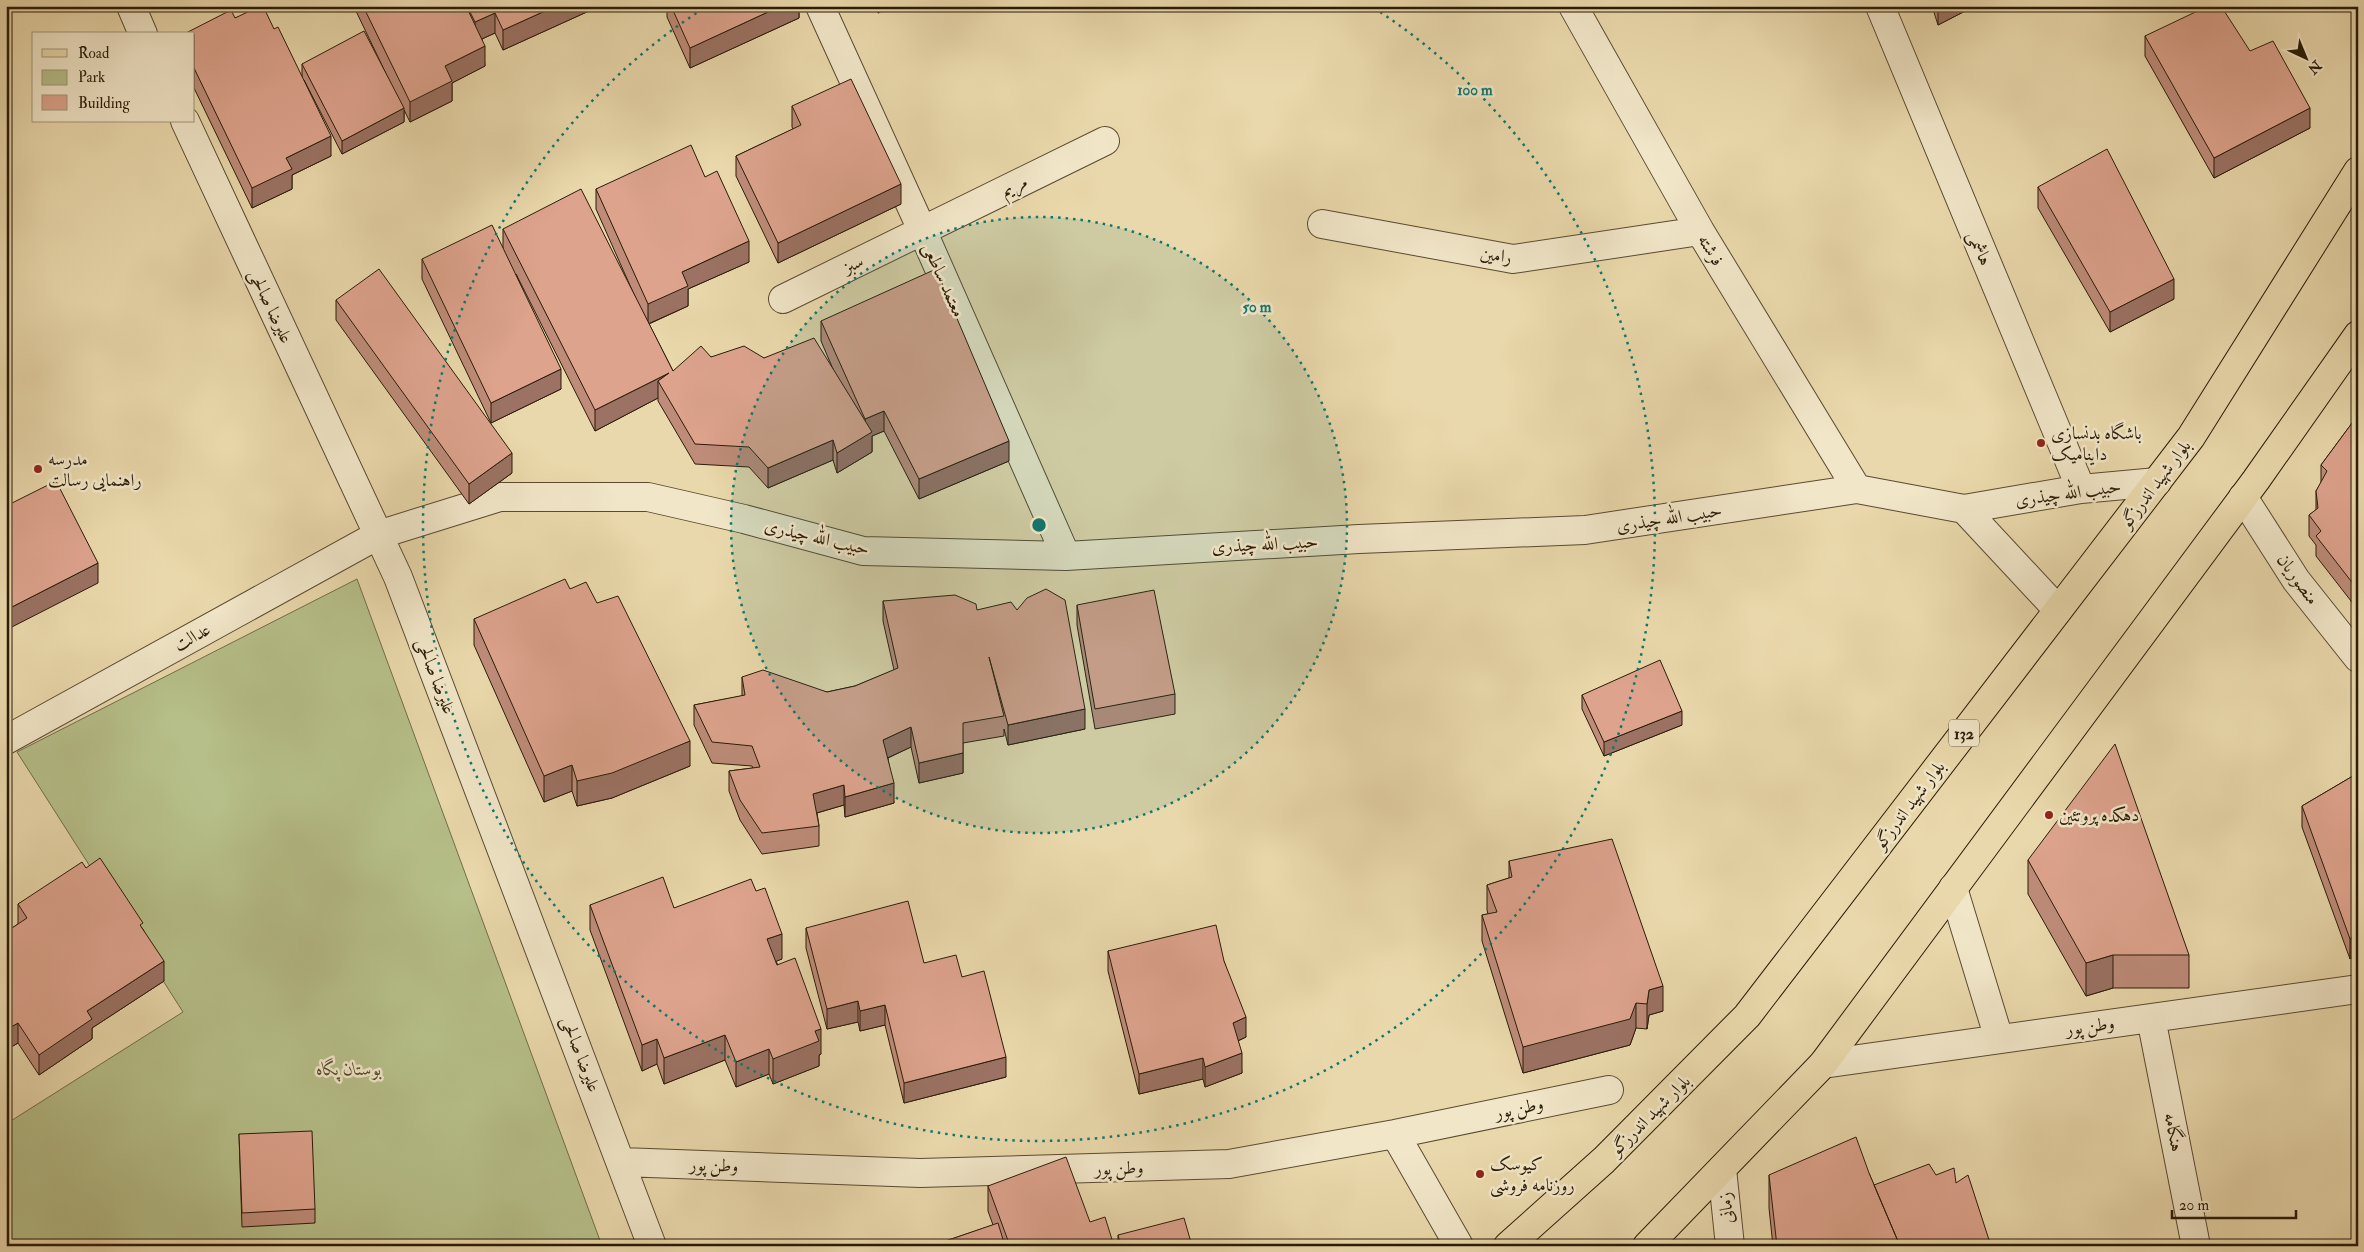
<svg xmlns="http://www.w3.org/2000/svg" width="2364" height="1252" font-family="'IM FELL Double Pica',Amiri,serif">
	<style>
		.green { fill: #b6bf89; stroke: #706d48 }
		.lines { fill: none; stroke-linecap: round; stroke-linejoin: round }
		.minor-casing { stroke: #5a4a31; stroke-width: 30 }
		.primary-casing { stroke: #2a1b08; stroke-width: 30 }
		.minor { stroke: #f1e6c8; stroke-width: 28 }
		.primary { stroke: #e9d8ab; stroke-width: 28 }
		.wall { fill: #be8c79; stroke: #2a1b08 }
		.shaded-wall { fill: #9b7263; stroke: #2a1b08 }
		.building { fill: #dda38d; stroke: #2a1b08 }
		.ring { fill: none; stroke: #0f766e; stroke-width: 2.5; stroke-dasharray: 2.5 5 }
		.poi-dot { fill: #8f2418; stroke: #f1e6c8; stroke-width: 2 }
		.labels { text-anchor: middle; stroke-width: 5; stroke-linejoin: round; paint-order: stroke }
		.shield { fill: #f1e6c8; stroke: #665842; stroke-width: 1 }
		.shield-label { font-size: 16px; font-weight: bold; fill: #2a1b08 }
		.street-label { font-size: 18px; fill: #2a1b08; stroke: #f1e6c8 }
		.poi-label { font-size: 18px; fill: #2a1b08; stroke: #f1e6c8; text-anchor: start }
		.park-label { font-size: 18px; font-style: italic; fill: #544c2f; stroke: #f1e6c8 }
		.centre { fill: #0f766e; stroke: #f1e6c8; stroke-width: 2.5 }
		.ring-label { font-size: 15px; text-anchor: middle; font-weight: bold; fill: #0f766e; stroke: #f1e6c8; stroke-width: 5; stroke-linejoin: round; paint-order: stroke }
	</style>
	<rect width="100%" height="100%" fill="#e9d8ab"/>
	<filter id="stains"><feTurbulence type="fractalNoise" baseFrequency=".004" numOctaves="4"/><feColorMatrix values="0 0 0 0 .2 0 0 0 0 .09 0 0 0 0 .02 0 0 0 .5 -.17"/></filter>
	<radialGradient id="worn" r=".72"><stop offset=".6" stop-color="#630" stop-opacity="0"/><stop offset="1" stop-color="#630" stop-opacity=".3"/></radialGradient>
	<path class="green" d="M 357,579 L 602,1246 L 6,1246 L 6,1124 L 183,1012 L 17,752 Z"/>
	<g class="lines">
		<g class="minor-casing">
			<path id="minor" d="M 131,6 L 143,34
				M 820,6 L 922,230 L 1066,556
				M 1573,6 L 1700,231 L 1857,489
				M 1880,6 L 2081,489
				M 185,121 L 398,577 L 652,1246
				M 1322,224 L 1513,259 L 1700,231
				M 783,299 L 1105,141
				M 2243,497 L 2296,580 L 2358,658
				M 1964,509 L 2058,610
				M 6,740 L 378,535 L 500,497 L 648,497 L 744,519 L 863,551 L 1066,556 L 1359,539 L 1585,530 L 1857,489 L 1964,509 L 2081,489 L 2157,482
				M 1953,888 L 1999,1039
				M 2151,1018 L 2196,1246
				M 1823,1064 L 2358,989
				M 1395,1134 L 1459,1246
				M 622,1162 L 920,1173 L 1229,1164 L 1395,1134 L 1609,1090
				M 1722,1169 L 1730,1246"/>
		</g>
		<g class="primary-casing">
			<path id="primary" d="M 1508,1246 L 1604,1160 L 1747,1016 L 2191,437 L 2358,171
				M 1647,1246 L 1823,1064 L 2256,480 L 2358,335"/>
		</g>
		<use href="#minor" class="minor"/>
		<use href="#primary" class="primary"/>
	</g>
	<path class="wall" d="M 355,6 L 600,6 L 503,50 L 495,33 L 482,39 L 485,66 L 452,83 L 452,101 L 410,122 L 404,110 L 404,122 L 342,154 L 304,80 L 331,156 L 292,175 L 292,189 L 252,208 L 194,88 L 194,34 L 235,18 L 256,12 L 274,29 L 302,77 L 302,64 L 390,82 L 355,9 Z
		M 667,6 L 799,6 L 799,18 L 690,68 L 667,17 Z
		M 874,6 L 891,6 L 878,13 Z
		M 1932,6 L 1975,6 L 1938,25 Z
		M 2334,6 L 2343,6 L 2337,12 Z
		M 2145,36 L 2250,51 L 2310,128 L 2214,178 L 2145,56 Z
		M 792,106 L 901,204 L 778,263 L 736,176 L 736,156 L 793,129 L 792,127 Z
		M 705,177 L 749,262 L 688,289 L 688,306 L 649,324 L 673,371 L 711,357 L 764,358 L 833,369 L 821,341 L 821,321 L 1009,461 L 919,499 L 884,431 L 872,436 L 872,452 L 837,473 L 833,460 L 768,488 L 749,467 L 695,464 L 658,401 L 658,398 L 595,431 L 516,274 L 561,389 L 491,423 L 422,279 L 422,259 L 503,248 L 503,229 L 636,299 L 596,209 L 596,189 Z
		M 2038,187 L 2174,299 L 2110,332 L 2038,208 Z
		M 336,300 L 512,473 L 469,504 L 336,320 Z
		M 2358,415 L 2358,610 L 2316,556 L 2316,545 L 2309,536 L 2309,515 L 2316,510 L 2316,491 L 2321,483 L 2321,465 Z
		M 570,589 L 597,603 L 690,766 L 612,798 L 577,806 L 572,791 L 544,802 L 474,645 L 474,619 Z
		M 883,601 L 977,610 L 1085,729 L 1008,745 L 1004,729 L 1004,736 L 963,743 L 963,773 L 919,783 L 911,747 L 888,758 L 894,803 L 845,817 L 844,805 L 817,813 L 819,826 L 819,846 L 762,854 L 740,820 L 729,791 L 729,771 L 753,768 L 752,766 L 712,763 L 694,725 L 694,705 L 742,696 L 742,677 L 827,692 L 855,686 L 894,670 L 883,621 Z
		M 1077,605 L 1175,694 L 1175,714 L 1095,729 L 1077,625 Z
		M 1582,695 L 1682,725 L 1604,756 L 1582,709 Z
		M 2358,773 L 2350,959 L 2302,827 L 2302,806 Z
		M 2028,860 L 2189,955 L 2189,988 L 2113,988 L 2086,996 L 2028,894 Z
		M 1509,861 L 1663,1011 L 1649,1015 L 1647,1029 L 1636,1028 L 1630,1045 L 1523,1073 L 1482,941 L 1482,915 L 1488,914 L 1487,910 L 1487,885 L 1509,878 Z
		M 86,868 L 143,929 L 164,981 L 92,1028 L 92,1039 L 39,1075 L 18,1043 L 6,1050 L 6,932 L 18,924 L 18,904 Z
		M 590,905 L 674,908 L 782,959 L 776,961 L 821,1054 L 819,1055 L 819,1066 L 773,1084 L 769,1074 L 736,1087 L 725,1060 L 664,1084 L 657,1064 L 642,1071 L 590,930 Z
		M 806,928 L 924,963 L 962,977 L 1006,1077 L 904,1103 L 885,1025 L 860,1031 L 858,1022 L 827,1029 L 806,948 Z
		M 1108,951 L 1224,961 L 1246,1037 L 1238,1041 L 1242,1073 L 1205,1087 L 1203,1079 L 1139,1094 L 1108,971 Z
		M 239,1134 L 315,1209 L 315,1223 L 242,1227 Z
		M 1869,1173 L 1874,1185 L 1936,1175 L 1956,1183 L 1991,1246 L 1773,1246 L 1769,1208 L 1769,1175 Z
		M 988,1186 L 1090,1222 L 1114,1246 L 931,1246 L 993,1225 L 988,1211 Z
		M 1118,1235 L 1192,1246 L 1118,1246 Z"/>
	<path class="shaded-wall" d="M 556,6 L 600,6 L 503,50 L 503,30 Z
		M 781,6 L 799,6 L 799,18 L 690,68 L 690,48 Z
		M 878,6 L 891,6 L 878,13 Z
		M 1938,6 L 1975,6 L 1938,25 Z
		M 2337,6 L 2343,6 L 2337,12 Z
		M 495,13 L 495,33 L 475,42 L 475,22 Z
		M 485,46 L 485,66 L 452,83 L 452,101 L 410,122 L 410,102 L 445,66 Z
		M 404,108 L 404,122 L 342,154 L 342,141 Z
		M 2310,108 L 2310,128 L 2214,178 L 2214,158 Z
		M 331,136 L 331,156 L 292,175 L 292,189 L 252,208 L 252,188 L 286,158 Z
		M 901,184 L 901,204 L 778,263 L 778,243 Z
		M 749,241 L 749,262 L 688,289 L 688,306 L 648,324 L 648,304 L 682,272 Z
		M 2174,279 L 2174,299 L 2110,332 L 2110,312 Z
		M 561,369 L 561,389 L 491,423 L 491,403 Z
		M 669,373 L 658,381 L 658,398 L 595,431 L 595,410 Z
		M 884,411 L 884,431 L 872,436 L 872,452 L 837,473 L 837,453 L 865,436 L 865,419 Z
		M 833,440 L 833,460 L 768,488 L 768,468 Z
		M 1009,441 L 1009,461 L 919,499 L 919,479 Z
		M 512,453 L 512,473 L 469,504 L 469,484 Z
		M 98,563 L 98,583 L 6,630 L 6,610 Z
		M 1085,709 L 1085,729 L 1008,745 L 1008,725 Z
		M 1682,711 L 1682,725 L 1604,756 L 1604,742 Z
		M 911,727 L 911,747 L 883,760 L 883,740 Z
		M 690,741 L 690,766 L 612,798 L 577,806 L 577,781 Z
		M 963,753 L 963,773 L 919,783 L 919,763 Z
		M 572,765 L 572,791 L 544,802 L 544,776 Z
		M 894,783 L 894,803 L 845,817 L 845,797 Z
		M 844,785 L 844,805 L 813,814 L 813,794 Z
		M 2358,933 L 2358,953 L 2350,959 L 2350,939 Z
		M 782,934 L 782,959 L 767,965 L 767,939 Z
		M 2113,955 L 2113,988 L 2086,996 L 2086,963 Z
		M 164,961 L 164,981 L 92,1028 L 92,1039 L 39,1075 L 39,1055 L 87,1011 Z
		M 1663,986 L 1663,1011 L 1649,1015 L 1647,1029 L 1647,1004 L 1649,990 Z
		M 858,1001 L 858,1022 L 827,1029 L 827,1009 Z
		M 1636,1003 L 1636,1028 L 1630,1045 L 1523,1073 L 1523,1047 Z
		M 885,1005 L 885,1025 L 860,1031 L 860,1011 Z
		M 1246,1017 L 1246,1037 L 1233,1043 L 1233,1023 Z
		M 18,1023 L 18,1043 L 6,1050 L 6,1030 Z
		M 821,1029 L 821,1054 L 819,1055 L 819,1066 L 773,1084 L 773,1059 L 815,1031 Z
		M 725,1035 L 725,1060 L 664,1084 L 664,1058 Z
		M 657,1039 L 657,1064 L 642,1071 L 642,1045 Z
		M 769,1049 L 769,1074 L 736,1087 L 736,1062 Z
		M 1242,1053 L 1242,1073 L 1205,1087 L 1205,1067 Z
		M 1006,1057 L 1006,1077 L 904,1103 L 904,1083 Z
		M 1203,1058 L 1203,1079 L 1139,1094 L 1139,1074 Z"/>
	<path class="building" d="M 363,6 L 466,6 L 485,46 L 445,66 L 452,81 L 410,102 Z
		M 467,6 L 556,6 L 503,30 L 495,13 L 475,22 Z
		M 671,6 L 781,6 L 690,48 Z
		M 2208,6 L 2221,6 L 2250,51 L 2273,41 L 2310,108 L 2214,158 L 2145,36 Z
		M 264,8 L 274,29 L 278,27 L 331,136 L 286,158 L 292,169 L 252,188 L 194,68 L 194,34 L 184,34 L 231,10 L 235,18 L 254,9 L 256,12 Z
		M 364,31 L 404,108 L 342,141 L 302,64 Z
		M 851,79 L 901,184 L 778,243 L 736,156 L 801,125 L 792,106 Z
		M 691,145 L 705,177 L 717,171 L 749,241 L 682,272 L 688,286 L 648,304 L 596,189 Z
		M 2107,149 L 2174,279 L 2110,312 L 2038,187 Z
		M 581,189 L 673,371 L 701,346 L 711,357 L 744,346 L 764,358 L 814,338 L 872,432 L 837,453 L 833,440 L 768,468 L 749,447 L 695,444 L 658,381 L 669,373 L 595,410 L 503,229 Z
		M 492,225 L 561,369 L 491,403 L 422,259 Z
		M 379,269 L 512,453 L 469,484 L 336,300 Z
		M 936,269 L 1009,441 L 919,479 L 884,411 L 865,419 L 821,321 Z
		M 2358,415 L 2358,590 L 2316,536 L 2321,531 L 2309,515 L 2318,508 L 2316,491 L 2327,471 L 2321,465 Z
		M 56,481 L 98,563 L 6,610 L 6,506 Z
		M 565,579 L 570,589 L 586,582 L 597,603 L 618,596 L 690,741 L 612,773 L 577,781 L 572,765 L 544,776 L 474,619 Z
		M 1046,589 L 1065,600 L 1085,709 L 1008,725 L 989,657 L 1004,716 L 963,723 L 963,753 L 919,763 L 911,727 L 883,740 L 894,783 L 845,797 L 844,785 L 813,794 L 819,826 L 762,833 L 740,800 L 729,771 L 760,767 L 752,746 L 712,742 L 694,705 L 745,695 L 742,677 L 763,670 L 827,692 L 855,686 L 898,668 L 883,601 L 955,595 L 976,604 L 977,610 L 1011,602 L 1017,610 L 1027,598 Z
		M 1154,590 L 1175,694 L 1095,709 L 1077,605 Z
		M 1660,660 L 1682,711 L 1604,742 L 1582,695 Z
		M 2115,744 L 2189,955 L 2113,955 L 2086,963 L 2028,860 Z
		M 2358,773 L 2358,933 L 2350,939 L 2302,806 Z
		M 1612,839 L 1663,986 L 1649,990 L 1647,1004 L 1636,1003 L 1630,1019 L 1523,1047 L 1482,915 L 1497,912 L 1487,885 L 1512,877 L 1509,861 Z
		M 100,858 L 143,923 L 140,925 L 164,961 L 87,1011 L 92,1019 L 39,1055 L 18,1023 L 6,1030 L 6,932 L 27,918 L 18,904 L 82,862 L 86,868 Z
		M 663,877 L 674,908 L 751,879 L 756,891 L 765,888 L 782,934 L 767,939 L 777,965 L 795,958 L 821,1029 L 815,1031 L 819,1041 L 773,1059 L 769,1049 L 736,1062 L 725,1035 L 664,1058 L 657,1039 L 642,1045 L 590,905 Z
		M 908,901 L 924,963 L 956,955 L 962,977 L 984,971 L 1006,1057 L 904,1083 L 885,1005 L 860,1011 L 858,1001 L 827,1009 L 806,928 Z
		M 1216,925 L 1224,961 L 1246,1017 L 1233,1023 L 1242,1053 L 1205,1067 L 1203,1058 L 1139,1074 L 1108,951 Z
		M 312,1131 L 315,1209 L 242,1213 L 239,1134 Z
		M 1856,1137 L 1869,1173 L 1900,1246 L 1777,1246 L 1769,1175 Z
		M 1066,1157 L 1090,1222 L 1105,1217 L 1114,1246 L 1010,1246 L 988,1186 Z
		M 1929,1164 L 1936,1175 L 1954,1168 L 1956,1183 L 1968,1175 L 1991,1246 L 1900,1246 L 1874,1185 Z
		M 1184,1218 L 1192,1246 L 1121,1246 L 1118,1235 Z
		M 998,1223 L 1005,1246 L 931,1246 Z"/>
	<circle cx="1039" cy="525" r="308" fill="#0f766e" fill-opacity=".12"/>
	<g class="ring">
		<circle cx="1039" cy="525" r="308"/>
		<path d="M1374 8A616 616 0 1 1 704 8"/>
	</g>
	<g class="poi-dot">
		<circle cx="2041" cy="443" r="5"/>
		<circle cx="38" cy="469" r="5"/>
		<circle cx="2049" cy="815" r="5"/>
		<circle cx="1480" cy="1174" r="5"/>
	</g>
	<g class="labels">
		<rect class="shield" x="1949" y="719.5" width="30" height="27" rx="4"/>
		<g class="shield-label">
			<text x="1964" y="739">132</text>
		</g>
		<g class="street-label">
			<text transform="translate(1014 186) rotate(-26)" y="6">مریم</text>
			<text transform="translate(1980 248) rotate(67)" y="6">هاشمی</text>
			<text transform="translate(1711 250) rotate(59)" y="6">فرشته</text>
			<text transform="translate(1496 255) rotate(8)" y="6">رامین</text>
			<text transform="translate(853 264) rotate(-26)" y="6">سبز</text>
			<text transform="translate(944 280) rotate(66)" y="6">معتمد ساطعی</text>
			<text transform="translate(271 306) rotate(65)" y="6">علیرضا صالحی</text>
			<text transform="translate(2155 484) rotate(-53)" y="6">بلوار شهید اندرزگو</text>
			<text transform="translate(2068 493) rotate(-8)" y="6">حبیب الله چیذری</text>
			<text transform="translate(1669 518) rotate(-9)" y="6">حبیب الله چیذری</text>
			<text transform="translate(817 537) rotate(13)" y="6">حبیب الله چیذری</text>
			<text transform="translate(1265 544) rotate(-3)" y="6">حبیب الله چیذری</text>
			<text transform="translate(2298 579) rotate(54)" y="6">منصوریان</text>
			<text transform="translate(192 637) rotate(-29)" y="6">عدالت</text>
			<text transform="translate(436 676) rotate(69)" y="6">علیرضا صالحی</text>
			<text transform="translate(1909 805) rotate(-53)" y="6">بلوار شهید اندرزگو</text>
			<text transform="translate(2090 1026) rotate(-8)" y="6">وطن پور</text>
			<text transform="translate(581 1054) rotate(69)" y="6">علیرضا صالحی</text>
			<text transform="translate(1519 1108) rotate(-12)" y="6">وطن پور</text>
			<text transform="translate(1650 1115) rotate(-45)" y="6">بلوار شهید اندرزگو</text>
			<text transform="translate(2174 1132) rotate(79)" y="6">هنگامه</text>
			<text transform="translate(714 1165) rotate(2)" y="6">وطن پور</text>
			<text transform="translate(1119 1168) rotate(-2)" y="6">وطن پور</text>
			<text transform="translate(1726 1208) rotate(-96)" y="6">زمانی</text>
		</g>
		<g class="poi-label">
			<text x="2051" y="439">باشگاه بدنسازی<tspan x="2051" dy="21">داینامیک</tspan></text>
			<text x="48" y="465">مدرسه<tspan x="48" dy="21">راهنمایی رسالت</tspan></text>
			<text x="2059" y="821">دهکده پروتئین</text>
			<text x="1490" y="1170">کیوسک<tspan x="1490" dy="21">روزنامه فروشی</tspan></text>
		</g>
		<g class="park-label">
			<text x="349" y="1075">بوستان پگاه</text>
		</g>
	</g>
	<circle cx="1039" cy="525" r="8" class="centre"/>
	<g class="ring-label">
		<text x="1475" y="95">100 m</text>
		<text x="1257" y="312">50 m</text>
	</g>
	<rect width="2364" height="1252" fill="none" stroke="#e9d8ab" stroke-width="25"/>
	<rect x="8" y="8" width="2349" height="1237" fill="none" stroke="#2a1b08" stroke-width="2.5"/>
	<rect x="12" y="12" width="2339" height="1227" fill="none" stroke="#2a1b08"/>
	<rect x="32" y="32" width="162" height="90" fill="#f1e6c8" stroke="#a1957b"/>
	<rect x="42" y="49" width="25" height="8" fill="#e9d8ab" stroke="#a1957b"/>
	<text x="78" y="58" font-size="15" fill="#2a1b08">Road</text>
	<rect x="42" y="70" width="25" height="15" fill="#b6bf89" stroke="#a1957b"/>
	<text x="78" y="82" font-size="15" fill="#2a1b08">Park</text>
	<rect x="42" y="95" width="25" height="15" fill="#dda38d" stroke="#a1957b"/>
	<text x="78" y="108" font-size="15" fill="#2a1b08">Building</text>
	<g transform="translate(2306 58) rotate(136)" stroke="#f1e6c8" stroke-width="4" paint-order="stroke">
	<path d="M0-4L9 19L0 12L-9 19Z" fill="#2a1b08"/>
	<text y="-8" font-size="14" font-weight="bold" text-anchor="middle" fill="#2a1b08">N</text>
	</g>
	<path d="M2172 1210v8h124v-8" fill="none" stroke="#2a1b08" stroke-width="2.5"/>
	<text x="2179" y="1210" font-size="15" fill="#2a1b08" stroke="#f1e6c8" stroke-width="4" paint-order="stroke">20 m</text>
	<rect width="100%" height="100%" filter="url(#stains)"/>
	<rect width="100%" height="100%" fill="url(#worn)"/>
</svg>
